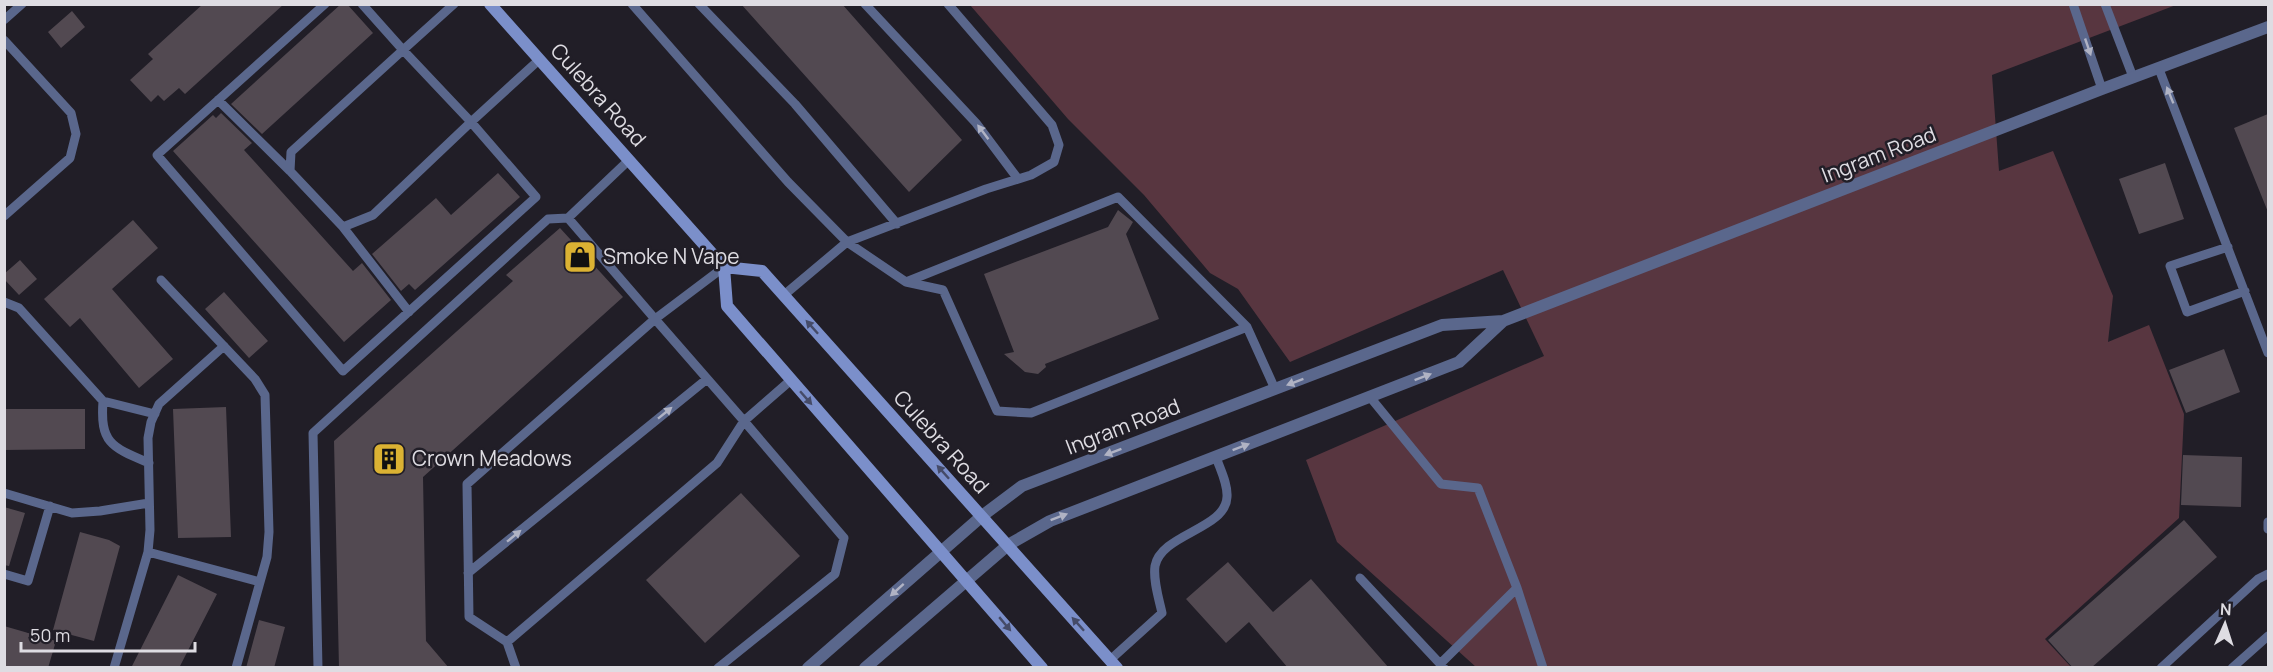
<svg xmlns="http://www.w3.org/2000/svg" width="2273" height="672" font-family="Manrope,sans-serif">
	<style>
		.green { fill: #583640 }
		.building { fill: #524951 }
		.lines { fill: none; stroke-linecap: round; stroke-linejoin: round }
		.service { stroke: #5a678c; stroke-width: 9 }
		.tertiary { stroke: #5a678c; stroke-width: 12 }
		.secondary { stroke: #7b8fca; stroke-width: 12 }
		.oneway { fill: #b0b3c4 }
		.oneway2 { fill: #454b68 }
		.labels { text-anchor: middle; stroke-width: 5; stroke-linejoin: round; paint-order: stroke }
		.street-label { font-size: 21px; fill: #dedce2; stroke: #211e27 }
		.poi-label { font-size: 21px; fill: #dedce2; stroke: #211e27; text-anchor: start }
	</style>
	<rect width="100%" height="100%" fill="#211e27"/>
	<path class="green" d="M 970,5 L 2176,5 L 1992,75 L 1999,171 L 2053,151 L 2113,296 L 2108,342 L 2149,325 L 2184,414 L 2179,518 L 2045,639 L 2071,667 L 1476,667 L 1337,542 L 1306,460 L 1544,356 L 1503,270 L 1290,362 L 1238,289 L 1210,273 L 1144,195 L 1068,119 Z"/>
	<path class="building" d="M 203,4 L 284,4 L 185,94 L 179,88 L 164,101 L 158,95 L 151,102 L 130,80 L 153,59 L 148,54 Z
		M 341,4 L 347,4 L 373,33 L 262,134 L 231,104 Z
		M 741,4 L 842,4 L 962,140 L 909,192 Z
		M 72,11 L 85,27 L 61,48 L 48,32 Z
		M 221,113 L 252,143 L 244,150 L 353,271 L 362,263 L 391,300 L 344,342 L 173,151 L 213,115 L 216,118 Z
		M 2268,114 L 2268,212 L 2234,128 Z
		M 2165,163 L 2184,219 L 2139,234 L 2119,179 Z
		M 498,173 L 520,197 L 415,290 L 409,284 L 401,291 L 372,254 L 436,198 L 451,215 Z
		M 1118,210 L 1133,222 L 1126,234 L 1159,319 L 1045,364 L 1046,367 L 1038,374 L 1025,372 L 1004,354 L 1014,352 L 984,274 L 1108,227 Z
		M 133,220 L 158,248 L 112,289 L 173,359 L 139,388 L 80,318 L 70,327 L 44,299 Z
		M 560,228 L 623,297 L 423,477 L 426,641 L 449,668 L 339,668 L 334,441 L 513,281 L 506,275 Z
		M 20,260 L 37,279 L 19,295 L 4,279 L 4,274 Z
		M 224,292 L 268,341 L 249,358 L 205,309 Z
		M 2224,349 L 2240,392 L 2186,413 L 2169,370 Z
		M 226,407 L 231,537 L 178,538 L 173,409 Z
		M 4,409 L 85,409 L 85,449 L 4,450 Z
		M 2183,455 L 2242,457 L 2241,507 L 2181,505 Z
		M 741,493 L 800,556 L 705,643 L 646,580 Z
		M 4,507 L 25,513 L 9,566 L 4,565 Z
		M 2184,520 L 2217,557 L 2091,668 L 2073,668 L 2048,640 Z
		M 80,532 L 109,540 L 120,546 L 94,641 L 53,630 Z
		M 1228,562 L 1273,612 L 1311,579 L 1389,668 L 1288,668 L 1249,622 L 1226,643 L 1186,599 Z
		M 178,575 L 217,594 L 179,668 L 131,668 Z
		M 259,620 L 285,627 L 274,668 L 246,668 Z
		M 4,626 L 56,641 L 48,668 L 4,668 Z"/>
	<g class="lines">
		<path class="service" d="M 325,4 L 157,155 L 343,371 L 536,197 L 471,122 L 540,59
			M 362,4 L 403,50 L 454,4
			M 632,4 L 788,182 L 847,242 L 986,189 L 1031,175 L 1054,162 L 1059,145 L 1052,125 L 948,4
			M 699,4 L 795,104 L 897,224
			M 865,4 L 976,123 L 1018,179
			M 2073,4 L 2102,89
			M 2105,4 L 2133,77
			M 4,20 L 22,4
			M 4,40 L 71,113 L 76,134 L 70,158 L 4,216
			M 403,50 L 471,122 L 373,215 L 343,227 L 290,171 L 291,152 Z
			M 2159,69 L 2268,353
			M 218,100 L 290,171
			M 343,227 L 409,312
			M 2228,247 L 2170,266 L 2187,312 L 2245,291
			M 161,280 L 255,379 L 265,395 L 269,532 L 267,557 L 236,668
			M 906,282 L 943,290 L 997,411 L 1031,413 L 1247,327
			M 784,295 L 847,242 L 906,282 L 1118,197 L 1247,327 L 1275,389
			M 4,302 L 19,308 L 103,401 L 155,414
			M 1370,397 L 1441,484 L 1478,488 L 1517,588 L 1543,668
			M 103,401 C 100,443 111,447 149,463
			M 4,493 L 72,513 L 100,511 L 149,503
			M 2268,522 L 2268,529
			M 148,552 L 260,582
			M 468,573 L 707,379
			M 4,574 L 28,581 L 50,506
			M 1360,578 L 1444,668
			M 507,642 L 717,463 L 744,421 L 655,319 L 724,267
			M 1110,660 L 1162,613 C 1159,599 1153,581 1155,566 C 1161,534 1226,529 1227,497 C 1228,484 1220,469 1216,457
			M 1440,664 L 1517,588
			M 114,668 L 148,552 L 150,530 L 148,438 L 151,422 L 159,404 L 224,346
			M 318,668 L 313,433 L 548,219 L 568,218 L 629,160
			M 516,668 L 507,642 L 469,617 L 467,484 L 655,319 L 568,218
			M 718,668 L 835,574 L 844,538 L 744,421 L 791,380
			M 2161,668 L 2258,579 L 2268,574
			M 2232,668 L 2268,636"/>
		<path class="tertiary" d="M 808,668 L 982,516 L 1022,486 L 1442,325 L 1503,321 L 2102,89 L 2268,27
			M 865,668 L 1008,545 L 1050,521 L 1459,362 L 1503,321"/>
		<path class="secondary" d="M 490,4 L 724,267 L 727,306 L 1042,668
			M 724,267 L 762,271 L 1117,668"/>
	</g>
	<defs><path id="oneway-solid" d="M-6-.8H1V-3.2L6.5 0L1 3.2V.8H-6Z" transform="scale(1.5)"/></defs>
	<g class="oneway">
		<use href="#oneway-solid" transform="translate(2088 47) rotate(71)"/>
		<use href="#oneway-solid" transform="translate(2170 95) rotate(-112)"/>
		<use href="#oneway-solid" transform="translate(983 132) rotate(-127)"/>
		<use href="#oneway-solid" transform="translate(1423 377) rotate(-21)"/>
		<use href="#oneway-solid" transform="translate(1295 382) rotate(159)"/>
		<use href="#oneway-solid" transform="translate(665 413) rotate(-39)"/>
		<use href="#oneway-solid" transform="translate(1241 447) rotate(-21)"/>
		<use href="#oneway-solid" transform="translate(1113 452) rotate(159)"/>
		<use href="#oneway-solid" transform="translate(1059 517) rotate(-21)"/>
		<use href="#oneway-solid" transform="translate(514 536) rotate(-39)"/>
		<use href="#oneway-solid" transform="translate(897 590) rotate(138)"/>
	</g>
	<g class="oneway2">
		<use href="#oneway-solid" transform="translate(812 327) rotate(-132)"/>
		<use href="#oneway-solid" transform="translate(806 398) rotate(49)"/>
		<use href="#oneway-solid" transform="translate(943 472) rotate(-132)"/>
		<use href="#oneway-solid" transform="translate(1005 624) rotate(50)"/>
		<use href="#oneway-solid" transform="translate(1078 624) rotate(-132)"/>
	</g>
	<defs>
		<g id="shop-square" transform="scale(1.725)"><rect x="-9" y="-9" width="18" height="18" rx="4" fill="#dbb233" stroke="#211e27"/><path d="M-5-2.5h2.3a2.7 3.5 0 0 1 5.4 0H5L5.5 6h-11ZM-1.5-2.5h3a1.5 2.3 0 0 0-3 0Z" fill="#111"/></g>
		<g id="building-square" transform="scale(1.725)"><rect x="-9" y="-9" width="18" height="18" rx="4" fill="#dbb233" stroke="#211e27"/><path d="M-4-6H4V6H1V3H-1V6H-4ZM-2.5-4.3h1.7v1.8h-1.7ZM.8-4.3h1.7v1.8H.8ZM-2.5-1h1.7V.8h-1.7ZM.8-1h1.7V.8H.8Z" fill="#111"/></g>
	</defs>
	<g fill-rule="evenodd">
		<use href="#shop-square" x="580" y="257"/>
		<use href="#building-square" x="389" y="459"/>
	</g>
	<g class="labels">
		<g class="street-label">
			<text transform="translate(598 95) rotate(48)" y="7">Culebra Road</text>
			<text transform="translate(1879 155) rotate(-21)" y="7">Ingram Road</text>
			<text transform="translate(1123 427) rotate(-21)" y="7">Ingram Road</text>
			<text transform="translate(941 442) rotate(48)" y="7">Culebra Road</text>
		</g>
		<g class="poi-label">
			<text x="603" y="264">Smoke N Vape</text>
			<text x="412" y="466">Crown Meadows</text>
		</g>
	</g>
	<rect width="2273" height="672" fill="none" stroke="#dedce2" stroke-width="12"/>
	<g transform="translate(2225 624) rotate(3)" stroke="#211e27" stroke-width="4.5" paint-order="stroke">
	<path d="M0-4.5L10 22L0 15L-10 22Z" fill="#dedce2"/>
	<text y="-9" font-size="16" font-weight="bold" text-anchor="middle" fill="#dedce2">N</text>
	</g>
	<path d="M21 642v9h174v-9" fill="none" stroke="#dedce2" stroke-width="3"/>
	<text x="30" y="642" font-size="18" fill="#dedce2" stroke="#211e27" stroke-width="4.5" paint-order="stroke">50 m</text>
</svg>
